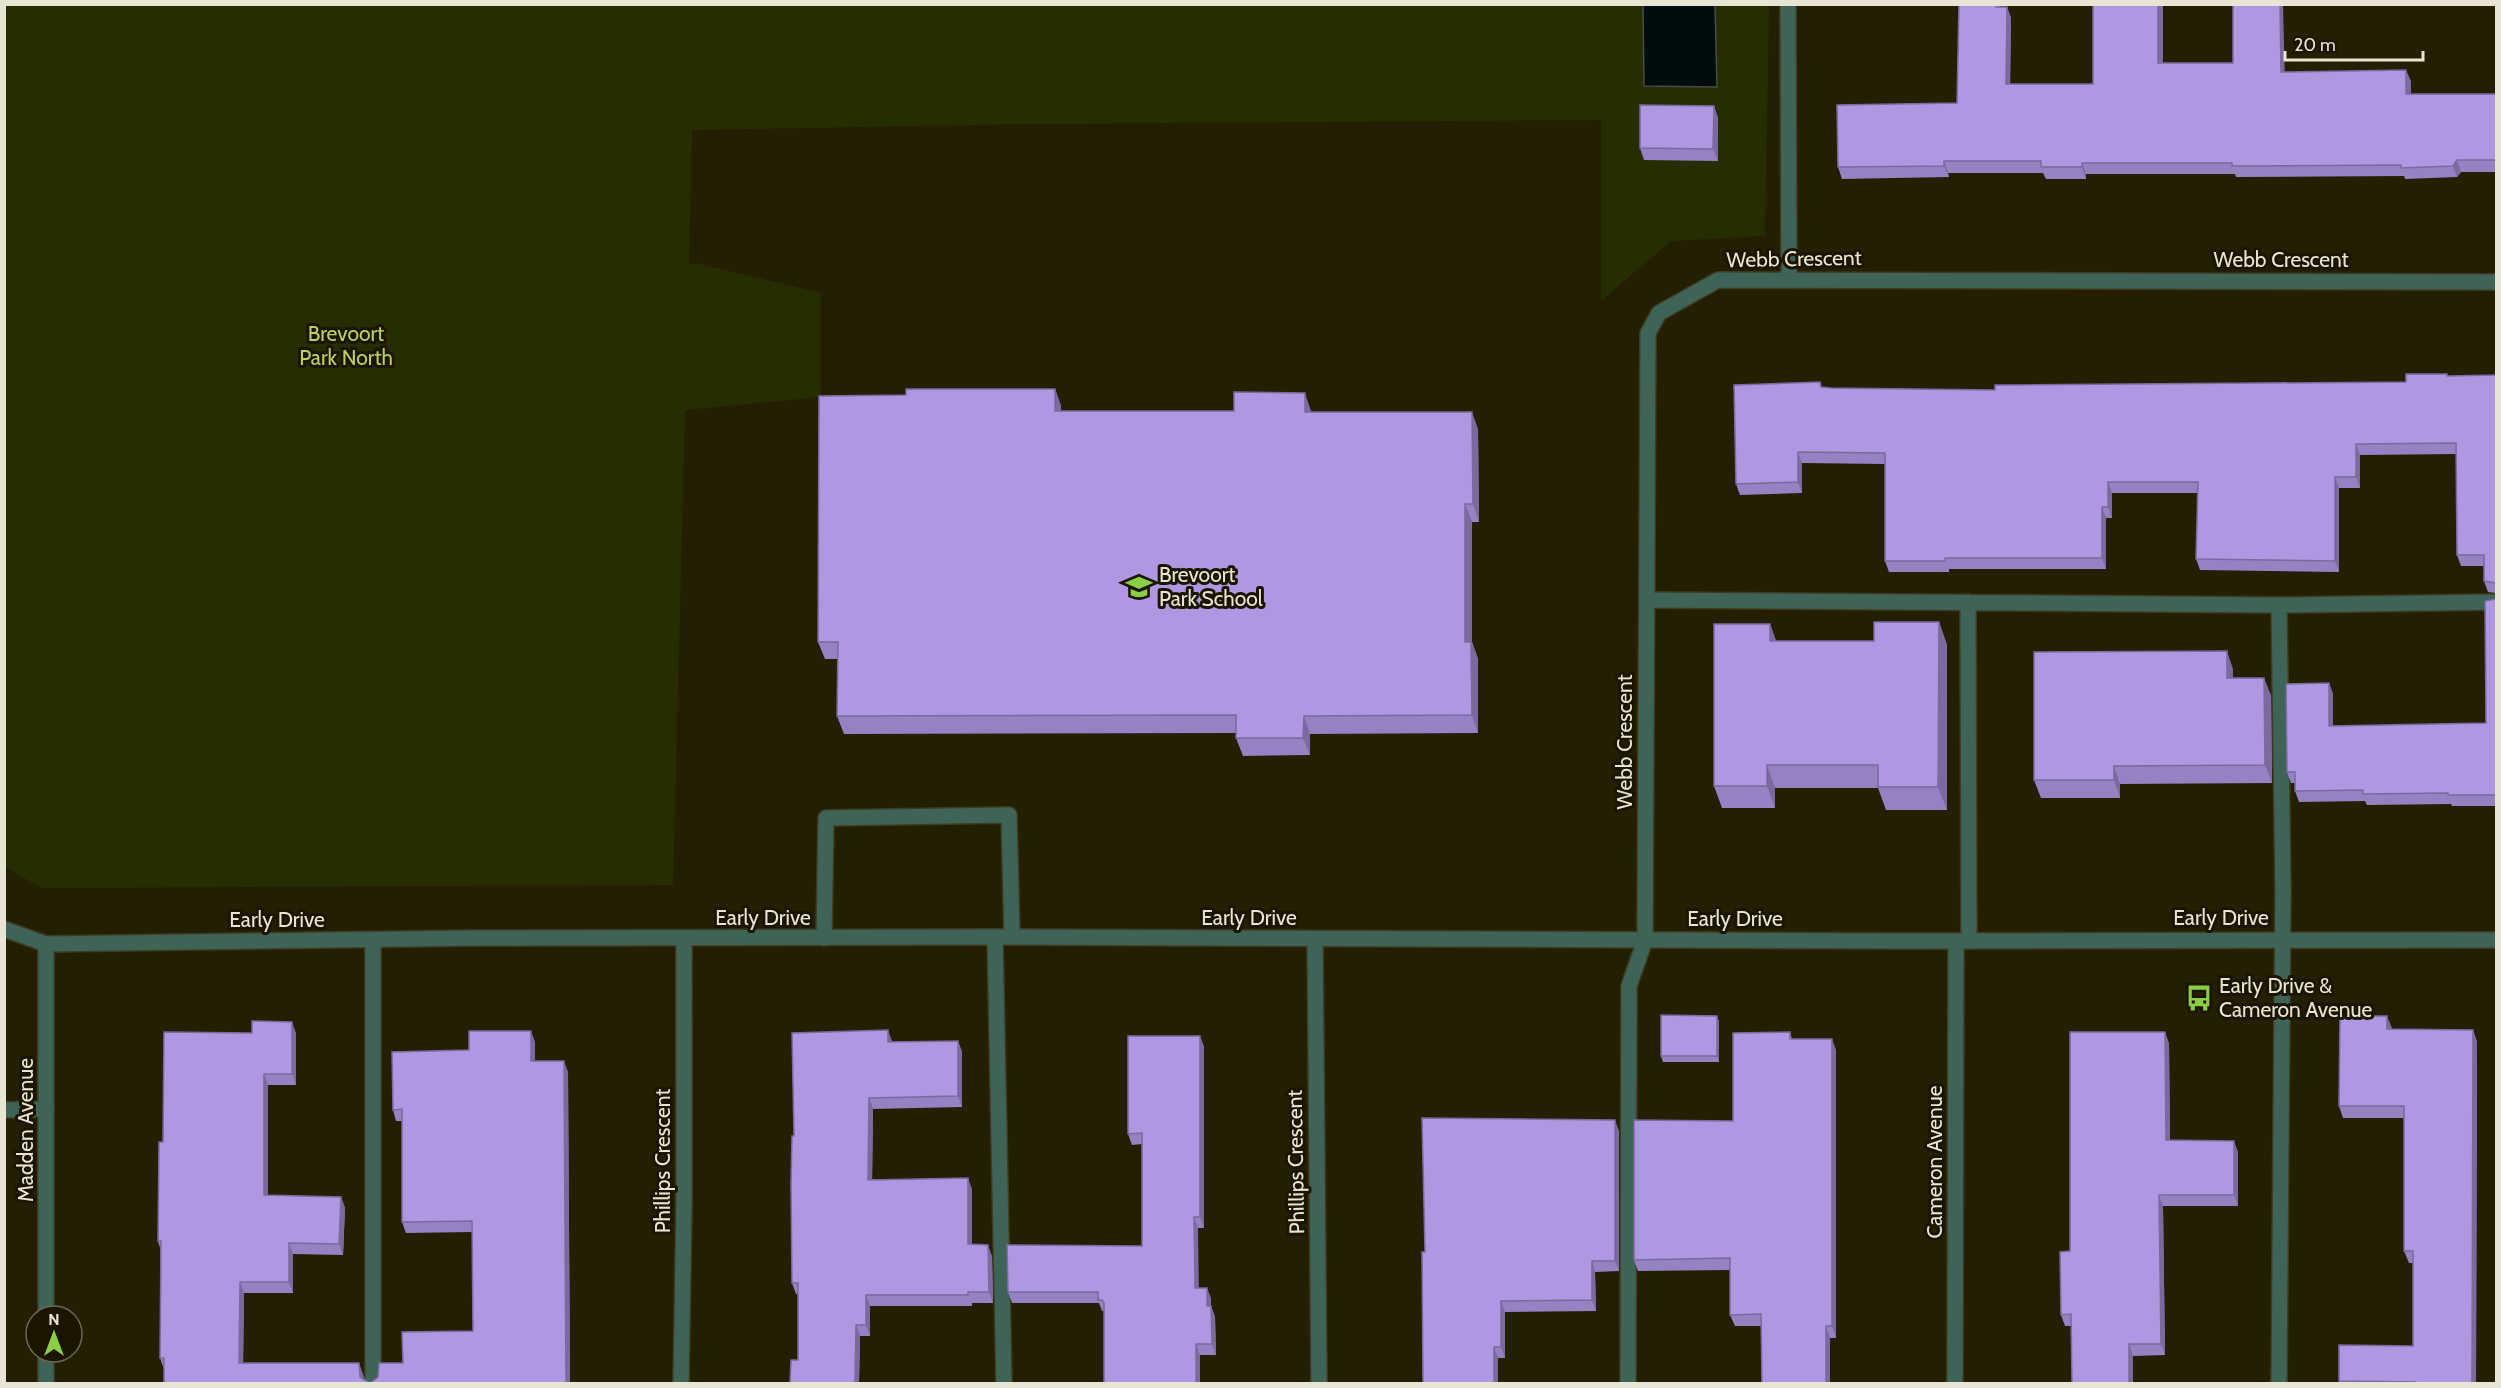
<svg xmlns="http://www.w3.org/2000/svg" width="2501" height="1388" font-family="Cabin,sans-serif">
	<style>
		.green { fill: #262e01 }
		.water { fill: #010c0d; stroke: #464d49; stroke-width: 1.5 }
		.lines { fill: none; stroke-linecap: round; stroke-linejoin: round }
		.service-casing { stroke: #3f3b20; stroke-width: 18 }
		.minor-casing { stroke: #3f3b20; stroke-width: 18 }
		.service { stroke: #3d6457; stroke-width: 15 }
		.minor { stroke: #3d6457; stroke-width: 15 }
		.wall { fill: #9682c2 }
		.shaded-wall { fill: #7a6a9e }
		.building { fill: #af97e2; stroke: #7a6a9e; stroke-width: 1.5 }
		.labels { text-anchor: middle; stroke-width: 6; stroke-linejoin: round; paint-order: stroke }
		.street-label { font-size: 21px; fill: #e8e5d5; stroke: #1b1500 }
		.park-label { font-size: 21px; fill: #bad162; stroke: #1b1500 }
		.poi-label { font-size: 21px; fill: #e8e5d5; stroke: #1b1500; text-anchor: start }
	</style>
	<rect width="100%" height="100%" fill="#241f03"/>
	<path class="green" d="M 5,5 L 1769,5 L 1765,236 L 1671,241 L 1601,301 L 1601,120 L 1031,124 L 692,130 L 689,265 L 696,263 L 821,293 L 821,397 L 685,410 L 673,885 L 41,888 L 5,867 Z"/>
	<path class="water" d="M 1643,5 L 1715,5 L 1717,87 L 1644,86 Z"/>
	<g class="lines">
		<g class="service-casing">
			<path id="service" d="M 1788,4 L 1789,279
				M 1647,600 L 2279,605 L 2496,602
				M 1968,602 L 1969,941
				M 995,937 L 1004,1384
				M 824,938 L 826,818 L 1009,815 L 1012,937
				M 373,940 L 373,1384
				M 4,1110 L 46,1109
				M 1628,1384 L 1629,986 L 1645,940
				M 2279,1384 L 2283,890 L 2279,605"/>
		</g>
		<g class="minor-casing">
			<path id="minor" d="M 4,929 L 46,944 L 476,938 L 995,937 L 1905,941 L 2496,940
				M 1315,939 L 1319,1384
				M 1645,940 L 1648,333 L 1659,313 L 1718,280 L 2496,282
				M 46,944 L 46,1316
				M 46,1352 L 46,1384
				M 681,1384 L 684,1205 L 684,939
				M 1955,1384 L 1956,941"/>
		</g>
		<use href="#service" class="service"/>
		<use href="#minor" class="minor"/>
	</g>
	<path class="wall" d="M 1959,4 L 2000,4 L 2000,7 L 2007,7 L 2011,18 L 2010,84 L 2093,84 L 2163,4 L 2163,63 L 2411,81 L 2411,94 L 2496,94 L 2496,172 L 2461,172 L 2457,177 L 2405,179 L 2404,176 L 2236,177 L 2235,174 L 2086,174 L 2086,179 L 2046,179 L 2043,173 L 1948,173 L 1949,177 L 1842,179 L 1838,167 L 1957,103 Z
		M 1714,106 L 1718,118 L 1718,161 L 1644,160 L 1640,148 Z
		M 2447,374 L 2448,376 L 2496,375 L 2496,593 L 2488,592 L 2484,581 L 2484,566 L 2461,566 L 2457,555 L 2456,454 L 2360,455 L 2360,488 L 2339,488 L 2339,572 L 2200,570 L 2196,559 L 2198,493 L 2112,493 L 2112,518 L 2106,518 L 2106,569 L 1949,569 L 1949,572 L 1889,572 L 1885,561 L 1885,464 L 1802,463 L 1802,493 L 1740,495 L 1736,484 L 1822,387 L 1831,388 L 1995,390 L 2406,382 Z
		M 1055,389 L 1061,406 L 1061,411 L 1311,412 L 1478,429 L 1479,522 L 1472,522 L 1472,642 L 1478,659 L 1478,733 L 1310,734 L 1310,755 L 1243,756 L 1236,738 L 1236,733 L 844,734 L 837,716 L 838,659 L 825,659 L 818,642 L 906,395 Z
		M 2496,599 L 2496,806 L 2452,806 L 2451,804 L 2367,805 L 2365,801 L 2299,802 L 2295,791 L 2295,783 L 2291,783 L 2287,772 L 2329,683 L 2333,694 L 2333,726 L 2486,723 Z
		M 1939,622 L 1947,645 L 1947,810 L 1886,810 L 1878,788 L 1775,788 L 1775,808 L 1722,808 L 1714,786 L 1770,624 L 1776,641 L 1874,641 Z
		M 2233,669 L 2233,678 L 2271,695 L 2272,783 L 2120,784 L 2120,798 L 2041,798 L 2034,780 Z
		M 1717,1016 L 1719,1022 L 1719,1062 L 1663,1062 L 1661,1056 Z
		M 2392,1028 L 2392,1029 L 2473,1030 L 2477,1042 L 2476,1383 L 2339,1383 L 2339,1381 L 2413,1346 L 2413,1263 L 2409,1263 L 2404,1251 L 2404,1118 L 2343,1118 L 2339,1106 Z
		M 1790,1032 L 1792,1039 L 1836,1050 L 1836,1338 L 1830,1338 L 1830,1383 L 1762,1383 L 1761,1326 L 1735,1326 L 1730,1315 L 1730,1270 L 1638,1271 L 1634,1260 L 1733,1121 Z
		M 2165,1032 L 2169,1044 L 2170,1140 L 2238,1152 L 2238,1206 L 2163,1206 L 2165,1355 L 2133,1356 L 2072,1326 L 2065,1326 L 2061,1315 L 2070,1251 Z
		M 296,1033 L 296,1085 L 268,1085 L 268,1195 L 341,1197 L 345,1208 L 343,1255 L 293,1254 L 293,1293 L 244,1293 L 243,1363 L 363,1374 L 364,1379 L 370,1383 L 403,1363 L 473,1331 L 472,1232 L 406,1233 L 402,1222 L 402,1121 L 396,1121 L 393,1110 L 469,1050 L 535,1042 L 535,1061 L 568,1072 L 570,1383 L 164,1383 L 164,1369 L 160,1358 L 160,1248 L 158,1241 L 163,1142 Z
		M 1200,1036 L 1204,1047 L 1204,1228 L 1198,1228 L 1198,1288 L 1207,1288 L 1211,1299 L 1211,1306 L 1215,1317 L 1216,1355 L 1200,1355 L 1104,1311 L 1102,1311 L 1099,1303 L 1012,1303 L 1008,1292 L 1142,1246 L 1142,1144 L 1132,1145 L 1128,1134 Z
		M 958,1041 L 962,1052 L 962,1107 L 873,1109 L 872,1179 L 972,1189 L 972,1244 L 992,1256 L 993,1303 L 972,1303 L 972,1306 L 870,1306 L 870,1336 L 860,1336 L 859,1383 L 790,1383 L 798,1360 L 798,1294 L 796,1294 L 792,1283 L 794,1136 L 892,1042 Z
		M 1619,1131 L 1619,1271 L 1595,1272 L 1596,1311 L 1505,1312 L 1505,1358 L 1498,1358 L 1498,1383 L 1425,1252 Z"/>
	<path class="shaded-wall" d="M 2158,4 L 2163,4 L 2163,74 L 2158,63 Z
		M 2280,4 L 2283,4 L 2285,83 L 2281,72 Z
		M 2007,7 L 2011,18 L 2010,95 L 2006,84 Z
		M 2406,70 L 2411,81 L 2411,106 L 2406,94 Z
		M 1714,106 L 1718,118 L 1718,161 L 1713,149 Z
		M 2457,160 L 2461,172 L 2457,177 L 2453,166 Z
		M 1944,161 L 1948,173 L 1949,177 L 1944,166 Z
		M 2082,163 L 2086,174 L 2086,179 L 2082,167 Z
		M 1055,389 L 1061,406 L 1061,429 L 1055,411 Z
		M 1305,393 L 1311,411 L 1312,429 L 1305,412 Z
		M 1472,412 L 1478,429 L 1479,522 L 1473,504 Z
		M 2356,444 L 2360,455 L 2360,488 L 2356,477 Z
		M 1798,452 L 1802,463 L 1802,493 L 1798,482 Z
		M 2335,477 L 2339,488 L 2339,572 L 2335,561 Z
		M 2108,482 L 2112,493 L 2112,518 L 2108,507 Z
		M 1465,504 L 1472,522 L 1472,642 L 1478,659 L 1478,733 L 1472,715 L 1465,642 Z
		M 2102,507 L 2106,518 L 2106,569 L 2102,558 Z
		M 1939,622 L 1947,645 L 1947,810 L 1938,787 Z
		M 1770,624 L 1778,646 L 1770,641 Z
		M 2227,651 L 2233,669 L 2233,696 L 2227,678 Z
		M 2264,678 L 2271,695 L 2272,783 L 2265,765 Z
		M 2329,683 L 2333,694 L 2333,737 L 2329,726 Z
		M 1304,716 L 1310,734 L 1310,755 L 1303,738 Z
		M 1767,765 L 1775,788 L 1775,808 L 1767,786 Z
		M 2114,766 L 2120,784 L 2120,798 L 2114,780 Z
		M 1717,1016 L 1719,1022 L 1719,1062 L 1717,1056 Z
		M 2387,1016 L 2392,1028 L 2392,1041 L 2387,1029 Z
		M 292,1022 L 296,1033 L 296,1085 L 292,1074 Z
		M 888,1030 L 892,1041 L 892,1053 L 888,1042 Z
		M 2473,1030 L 2477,1042 L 2476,1383 L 2472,1383 Z
		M 531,1031 L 535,1042 L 535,1072 L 531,1061 Z
		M 2165,1032 L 2169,1044 L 2170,1151 L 2166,1140 Z
		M 1200,1036 L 1204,1047 L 1204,1228 L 1200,1217 Z
		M 1832,1039 L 1836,1050 L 1836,1338 L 1832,1326 Z
		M 958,1041 L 962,1052 L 962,1107 L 958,1096 Z
		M 564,1061 L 568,1072 L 570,1383 L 566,1383 Z
		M 264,1074 L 268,1085 L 268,1206 L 264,1195 Z
		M 869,1098 L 873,1109 L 872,1190 L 868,1180 Z
		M 1615,1120 L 1619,1131 L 1619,1271 L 1615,1261 Z
		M 2234,1141 L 2238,1152 L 2238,1206 L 2234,1195 Z
		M 968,1178 L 972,1189 L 972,1255 L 968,1244 Z
		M 2159,1195 L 2163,1206 L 2165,1355 L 2161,1344 Z
		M 341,1197 L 345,1208 L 343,1255 L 339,1244 Z
		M 1194,1217 L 1198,1228 L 1199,1299 L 1195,1288 Z
		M 289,1243 L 293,1254 L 293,1293 L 289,1282 Z
		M 988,1245 L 992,1256 L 993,1303 L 989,1292 Z
		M 1592,1261 L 1595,1272 L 1596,1311 L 1592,1300 Z
		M 240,1282 L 244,1293 L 243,1374 L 239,1363 Z
		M 1207,1288 L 1211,1299 L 1211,1312 L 1211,1306 L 1215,1317 L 1216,1355 L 1212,1344 L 1207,1306 Z
		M 866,1295 L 870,1306 L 870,1336 L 866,1325 Z
		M 1501,1301 L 1505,1312 L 1505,1358 L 1501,1347 Z
		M 856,1325 L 860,1336 L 859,1383 L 855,1383 Z
		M 1826,1326 L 1830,1338 L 1830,1383 L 1826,1383 Z
		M 1196,1344 L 1200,1355 L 1200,1383 L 1196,1383 Z
		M 2129,1344 L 2133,1356 L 2133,1383 L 2129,1383 Z
		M 1494,1347 L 1498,1358 L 1498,1383 L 1494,1383 Z
		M 359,1363 L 363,1374 L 364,1383 L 360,1377 Z"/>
	<path class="building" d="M 1959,4 L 1996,4 L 1996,7 L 2007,7 L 2006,84 L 2093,84 L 2093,4 L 2158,4 L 2158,63 L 2233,63 L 2233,4 L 2280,4 L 2281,72 L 2406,70 L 2406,94 L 2496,94 L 2496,160 L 2457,160 L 2453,166 L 2401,168 L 2401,165 L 2232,166 L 2232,163 L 2082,163 L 2082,167 L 2041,167 L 2041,161 L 1944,161 L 1944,166 L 1838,167 L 1837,105 L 1957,103 Z
		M 1640,105 L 1714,106 L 1713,149 L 1640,148 Z
		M 2406,374 L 2447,374 L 2447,376 L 2496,375 L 2496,583 L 2484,581 L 2484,555 L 2457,555 L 2456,443 L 2356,444 L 2356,477 L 2335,477 L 2335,561 L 2196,559 L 2198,482 L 2108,482 L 2108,507 L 2102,507 L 2102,558 L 1945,558 L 1945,561 L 1885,561 L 1885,453 L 1798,452 L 1798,482 L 1736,484 L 1734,385 L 1820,382 L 1821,387 L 1831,388 L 1995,390 L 1995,385 L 2406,382 Z
		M 906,389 L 1055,389 L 1055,411 L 1234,411 L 1234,392 L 1305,393 L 1305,412 L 1472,412 L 1473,504 L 1465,504 L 1465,642 L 1471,642 L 1472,715 L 1304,716 L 1303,738 L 1236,738 L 1236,715 L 837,716 L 838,642 L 818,642 L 819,396 L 906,395 Z
		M 2496,599 L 2496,795 L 2448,795 L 2448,793 L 2363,794 L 2363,790 L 2295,791 L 2295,772 L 2287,772 L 2286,684 L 2329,683 L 2329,726 L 2486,723 L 2485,601 Z
		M 1874,622 L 1939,622 L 1938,787 L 1878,787 L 1878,765 L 1767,765 L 1767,786 L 1714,786 L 1714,624 L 1770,624 L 1770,641 L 1874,641 Z
		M 2227,651 L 2227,678 L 2264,678 L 2265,765 L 2114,766 L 2114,780 L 2034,780 L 2034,652 Z
		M 1661,1015 L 1717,1016 L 1717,1056 L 1661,1056 Z
		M 2340,1016 L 2387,1016 L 2387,1029 L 2473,1030 L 2472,1383 L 2416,1383 L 2416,1382 L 2339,1381 L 2339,1345 L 2413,1346 L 2413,1251 L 2404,1251 L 2404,1106 L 2339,1106 Z
		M 252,1021 L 292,1022 L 292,1074 L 264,1074 L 264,1195 L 341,1197 L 339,1244 L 289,1243 L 289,1282 L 240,1282 L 239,1363 L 359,1363 L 360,1377 L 370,1383 L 378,1377 L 379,1363 L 403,1363 L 402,1332 L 473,1331 L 472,1221 L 402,1222 L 402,1109 L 393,1110 L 392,1052 L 469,1050 L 469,1031 L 531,1031 L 531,1061 L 564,1061 L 566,1383 L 164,1383 L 164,1358 L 160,1358 L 161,1241 L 158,1241 L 159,1142 L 163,1142 L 164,1032 L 252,1033 Z
		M 888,1030 L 888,1042 L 958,1041 L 958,1096 L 869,1098 L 868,1180 L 968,1178 L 968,1244 L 988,1245 L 989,1292 L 968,1292 L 968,1295 L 866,1295 L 866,1325 L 856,1325 L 855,1383 L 790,1383 L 791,1360 L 798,1360 L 798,1283 L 792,1283 L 791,1184 L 792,1136 L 794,1136 L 792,1033 Z
		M 1790,1032 L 1790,1039 L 1832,1039 L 1832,1326 L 1826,1326 L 1826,1383 L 1762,1383 L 1761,1314 L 1730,1315 L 1730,1258 L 1634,1260 L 1634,1120 L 1733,1121 L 1733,1033 Z
		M 2070,1032 L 2165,1032 L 2166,1140 L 2234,1141 L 2234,1195 L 2159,1195 L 2161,1344 L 2129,1344 L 2129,1383 L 2072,1383 L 2071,1314 L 2061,1315 L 2060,1252 L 2070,1251 Z
		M 1128,1036 L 1200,1036 L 1200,1217 L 1194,1217 L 1195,1288 L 1207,1288 L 1207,1306 L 1211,1306 L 1212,1344 L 1196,1344 L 1196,1383 L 1104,1383 L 1104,1303 L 1102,1300 L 1098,1300 L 1098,1292 L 1008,1292 L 1007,1245 L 1142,1246 L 1142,1133 L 1128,1134 Z
		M 1422,1118 L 1615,1120 L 1615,1261 L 1592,1261 L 1592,1300 L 1501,1301 L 1501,1347 L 1494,1347 L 1494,1383 L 1423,1383 L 1422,1252 L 1425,1252 Z"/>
	<defs>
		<g id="school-bare" transform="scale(2.07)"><path d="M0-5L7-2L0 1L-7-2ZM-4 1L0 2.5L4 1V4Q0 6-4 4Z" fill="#8bce46" stroke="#1b1500" stroke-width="2.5" paint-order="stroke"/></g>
		<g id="bus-bare" transform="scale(2.07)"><path d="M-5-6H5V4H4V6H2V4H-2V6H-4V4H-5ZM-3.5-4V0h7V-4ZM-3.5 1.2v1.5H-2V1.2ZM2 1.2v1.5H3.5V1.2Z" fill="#8bce46" stroke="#1b1500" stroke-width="2.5" paint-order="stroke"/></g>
	</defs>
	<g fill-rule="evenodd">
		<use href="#school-bare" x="1139" y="587"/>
		<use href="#bus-bare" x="2199" y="998"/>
	</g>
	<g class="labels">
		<g class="street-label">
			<text transform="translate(1794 259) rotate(-1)" y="7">Webb Crescent</text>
			<text x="2281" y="267">Webb Crescent</text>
			<text transform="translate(1625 742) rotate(-90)" y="7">Webb Crescent</text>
			<text x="763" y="925">Early Drive</text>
			<text x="1249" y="925">Early Drive</text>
			<text x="2221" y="925">Early Drive</text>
			<text x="1735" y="926">Early Drive</text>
			<text x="277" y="927">Early Drive</text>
			<text transform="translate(26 1130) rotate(-90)" y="7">Madden Avenue</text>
			<text transform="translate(663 1161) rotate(-90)" y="7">Phillips Crescent</text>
			<text transform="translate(1296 1162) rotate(-91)" y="7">Phillips Crescent</text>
			<text transform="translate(1935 1162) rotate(-90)" y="7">Cameron Avenue</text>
		</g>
		<g class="park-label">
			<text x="346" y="341">Brevoort<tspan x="346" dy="24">Park North</tspan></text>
		</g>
		<g class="poi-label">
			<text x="1159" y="582">Brevoort<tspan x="1159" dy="24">Park School</tspan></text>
			<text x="2219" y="993">Early Drive &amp;<tspan x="2219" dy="24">Cameron Avenue</tspan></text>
		</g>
	</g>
	<rect width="2501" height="1388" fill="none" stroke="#e8e5d5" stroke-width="12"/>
	<g transform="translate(54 1334)"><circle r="28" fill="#1b1500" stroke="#6d6855" stroke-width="1.5"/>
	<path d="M0-4.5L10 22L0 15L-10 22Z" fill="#8bce46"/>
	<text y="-9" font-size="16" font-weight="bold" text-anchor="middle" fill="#e8e5d5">N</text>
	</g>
	<path d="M2285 51v9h138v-9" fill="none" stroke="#e8e5d5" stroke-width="3"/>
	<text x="2294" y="51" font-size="18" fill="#e8e5d5" stroke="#1b1500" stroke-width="4.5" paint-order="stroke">20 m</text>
</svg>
